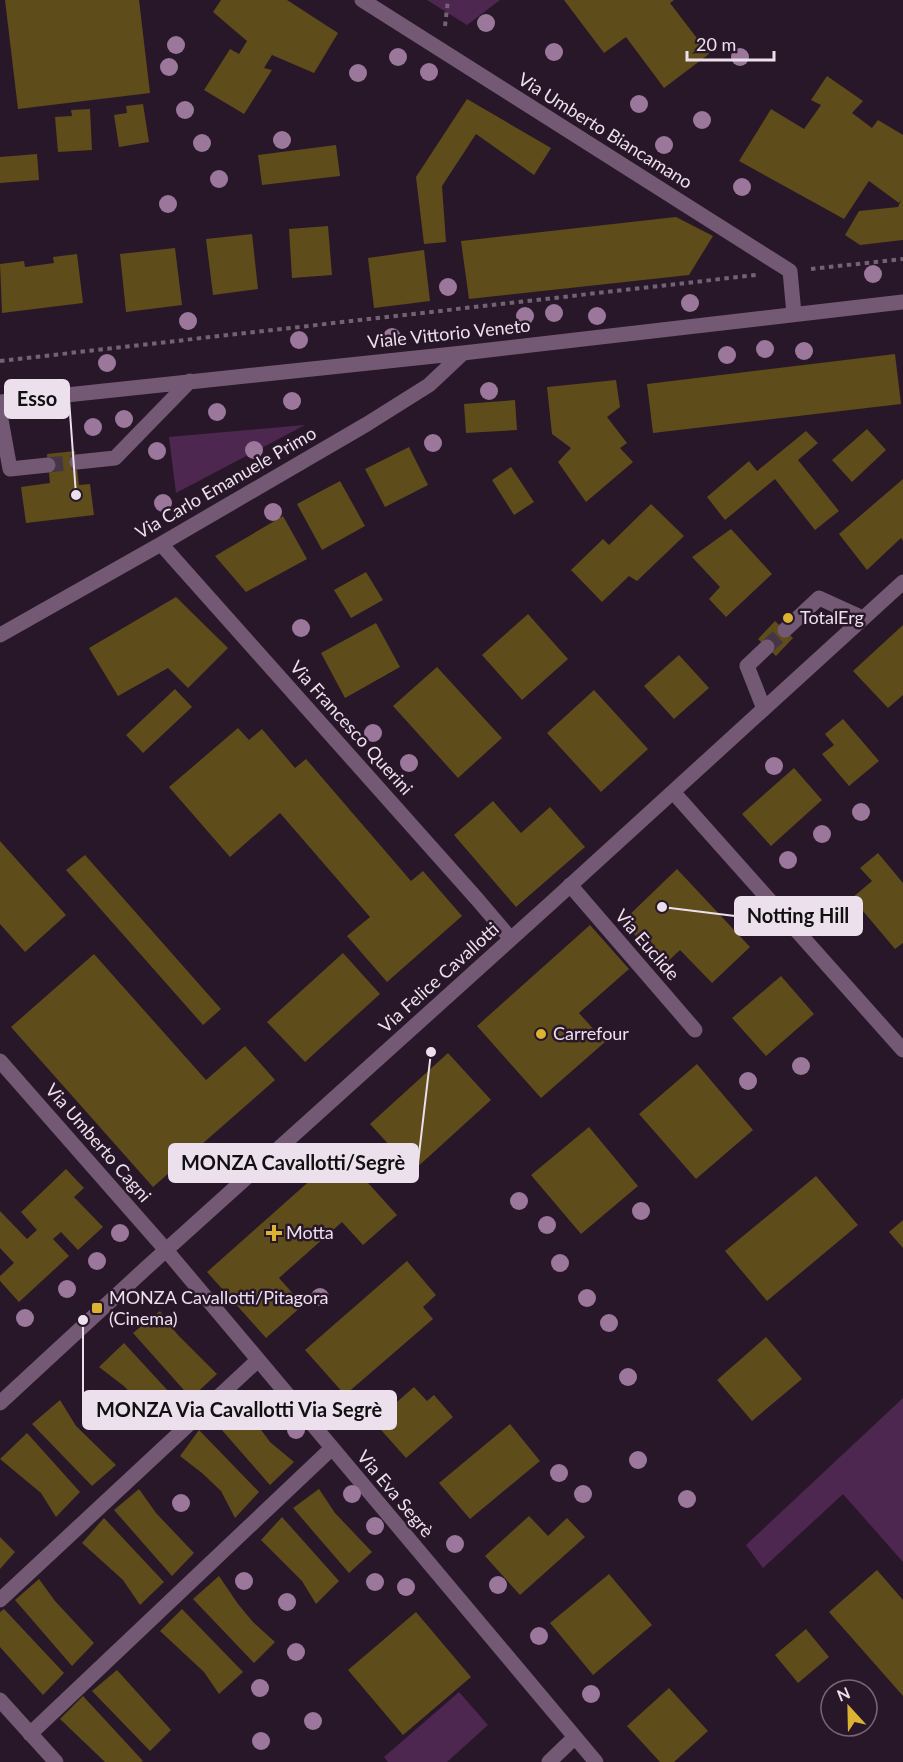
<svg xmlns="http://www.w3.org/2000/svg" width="903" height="1762" font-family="Lato,sans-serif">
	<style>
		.green { fill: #4e2750 }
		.building { fill: #5e4c1a }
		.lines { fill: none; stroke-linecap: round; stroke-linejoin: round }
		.minor-tunnel { stroke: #463546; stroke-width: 15; stroke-dasharray: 15 8; stroke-linecap: butt }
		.path { stroke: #726373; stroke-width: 4; stroke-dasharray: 4.5 4.5; stroke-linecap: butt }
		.minor { stroke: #735974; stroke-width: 15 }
		.tree { fill: #9a779b }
		.poi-dot { fill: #dcb233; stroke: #281729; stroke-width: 2 }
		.labels { text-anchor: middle; stroke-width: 5; stroke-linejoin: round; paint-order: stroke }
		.street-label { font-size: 18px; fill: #ede0ed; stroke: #281729 }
		.poi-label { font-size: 18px; fill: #ede0ed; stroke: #281729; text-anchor: start }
		.leader { fill: none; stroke: #ede0ed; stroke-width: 2 }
		.callout-dot { fill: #ede0ed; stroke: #281729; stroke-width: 2 }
		.callout { fill: #ede0ed; stroke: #ede0ed; stroke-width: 2 }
		.callout-label { font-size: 20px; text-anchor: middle; font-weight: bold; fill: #111 }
	</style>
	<rect width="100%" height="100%" fill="#281729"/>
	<path class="green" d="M 427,0 L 500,0 L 467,25 Z
		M 305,425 L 176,493 L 169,437 Z
		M 903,1398 L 903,1562 L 843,1494 L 763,1568 L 746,1545 Z
		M 459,1692 L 488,1725 L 447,1762 L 388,1762 L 384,1757 Z"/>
	<path class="building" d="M 5,0 L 139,0 L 150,93 L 18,109 Z
		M 221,0 L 287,0 L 338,33 L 314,73 L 272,55 L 264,68 L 272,70 L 244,114 L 204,90 L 230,49 L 239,54 L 247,41 L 213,12 Z
		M 564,0 L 674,0 L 670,3 L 709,54 L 664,88 L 626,37 L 604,53 Z
		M 827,76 L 863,101 L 852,113 L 872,128 L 878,120 L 903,135 L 903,240 L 860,245 L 845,235 L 859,211 L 898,207 L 902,198 L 899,203 L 869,181 L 844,219 L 739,161 L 771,109 L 804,129 L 821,105 L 811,100 Z
		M 467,99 L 551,148 L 534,175 L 476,134 L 442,186 L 446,242 L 424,244 L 416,177 Z
		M 143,104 L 149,142 L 119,147 L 114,115 L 127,113 L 126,106 Z
		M 90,109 L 92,150 L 58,152 L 55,117 L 72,116 L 71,110 Z
		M 336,145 L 340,176 L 262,185 L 258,155 Z
		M 37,154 L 39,180 L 0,183 L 0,157 Z
		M 676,217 L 713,236 L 689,275 L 469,299 L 461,241 Z
		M 328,226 L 332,275 L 292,278 L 289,229 Z
		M 252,234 L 258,289 L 213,295 L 206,239 Z
		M 175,248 L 182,305 L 126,312 L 120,254 Z
		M 424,250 L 430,301 L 374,308 L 368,258 Z
		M 77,254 L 83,303 L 2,313 L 0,264 L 24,261 L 25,267 L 54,263 L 53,257 Z
		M 895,354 L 901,404 L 653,433 L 647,384 Z
		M 616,380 L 620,407 L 607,417 L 627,443 L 620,448 L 633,462 L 586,502 L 558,462 L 571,448 L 552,434 L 547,387 Z
		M 515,400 L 517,430 L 466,433 L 464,404 Z
		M 867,429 L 886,450 L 852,482 L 832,460 Z
		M 806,431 L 818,443 L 798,460 L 839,511 L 815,530 L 775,479 L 725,520 L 707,497 L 749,461 L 757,471 Z
		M 409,447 L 428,485 L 385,507 L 365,469 Z
		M 75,451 L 79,485 L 90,484 L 94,515 L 26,523 L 21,487 L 50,483 L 47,454 Z
		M 511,467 L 534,502 L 514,515 L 492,480 Z
		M 903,479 L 903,541 L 901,538 L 867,570 L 839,534 Z
		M 340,481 L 365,526 L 322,550 L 297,504 Z
		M 651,504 L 684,536 L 637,581 L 629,576 L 602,602 L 571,570 L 603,539 L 609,545 Z
		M 283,516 L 307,559 L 246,592 L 215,556 Z
		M 731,529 L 772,574 L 726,617 L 709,599 L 720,587 L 692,557 Z
		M 366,572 L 383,600 L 351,618 L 334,590 Z
		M 176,597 L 228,648 L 188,688 L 168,668 L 118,696 L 89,648 Z
		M 528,614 L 568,659 L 522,700 L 482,655 Z
		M 775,621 L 793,638 L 776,656 L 758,639 Z
		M 376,623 L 400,667 L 345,698 L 321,653 Z
		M 903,625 L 903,695 L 888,708 L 853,671 Z
		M 679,655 L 709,688 L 674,719 L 644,686 Z
		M 437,667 L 502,738 L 458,778 L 393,706 Z
		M 175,689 L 192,707 L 143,753 L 126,735 Z
		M 594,690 L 648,749 L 601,792 L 547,733 Z
		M 843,719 L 879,761 L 849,786 L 822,754 L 834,745 L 825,734 Z
		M 238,728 L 249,740 L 262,729 L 295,768 L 306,759 L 411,881 L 423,871 L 462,916 L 387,982 L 347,936 L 370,917 L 280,813 L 230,857 L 169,787 Z
		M 794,768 L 822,800 L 771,846 L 742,814 Z
		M 493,801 L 521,833 L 550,807 L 585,847 L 516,907 L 454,835 Z
		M 0,841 L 66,915 L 25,952 L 0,924 Z
		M 878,853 L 903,883 L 903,943 L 895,949 L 852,898 L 872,881 L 860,868 Z
		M 85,855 L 221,1009 L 203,1025 L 66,870 Z
		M 677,869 L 750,947 L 712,983 L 680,950 L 664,965 L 622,922 Z
		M 590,925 L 629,969 L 579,1013 L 605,1042 L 541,1098 L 477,1026 Z
		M 343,953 L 380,994 L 305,1062 L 267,1022 Z
		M 94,954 L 206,1080 L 245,1046 L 275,1080 L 153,1187 L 11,1027 Z
		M 781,976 L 814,1014 L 766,1056 L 732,1018 Z
		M 448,1053 L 491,1100 L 413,1171 L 370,1124 Z
		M 697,1064 L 753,1130 L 696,1179 L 639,1114 Z
		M 589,1127 L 638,1186 L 581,1234 L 531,1175 Z
		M 341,1153 L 397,1215 L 363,1245 L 342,1222 L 279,1278 L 303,1305 L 266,1338 L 207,1272 Z
		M 66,1169 L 84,1188 L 74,1197 L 103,1227 L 78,1250 L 61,1232 L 53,1239 L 69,1256 L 19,1302 L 0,1281 L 0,1276 L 14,1263 L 0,1248 L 0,1211 L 27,1239 L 37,1230 L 21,1212 Z
		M 816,1176 L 858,1225 L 767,1301 L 725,1251 Z
		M 903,1220 L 903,1248 L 889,1232 Z
		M 407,1261 L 436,1295 L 423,1307 L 433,1319 L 345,1395 L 305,1350 Z
		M 160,1311 L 177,1334 L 217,1374 L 191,1398 L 133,1333 Z
		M 766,1337 L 802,1379 L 752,1421 L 717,1380 Z
		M 124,1343 L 181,1405 L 157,1428 L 140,1404 L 125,1387 L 99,1367 Z
		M 414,1387 L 427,1401 L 434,1395 L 453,1417 L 406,1458 L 374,1422 Z
		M 237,1397 L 270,1442 L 294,1462 L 270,1485 L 214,1421 Z
		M 60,1400 L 76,1426 L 116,1465 L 92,1486 L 32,1424 Z
		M 510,1424 L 540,1461 L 470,1519 L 439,1483 Z
		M 199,1430 L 259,1492 L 235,1518 L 221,1491 L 202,1473 L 180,1456 Z
		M 27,1433 L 80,1492 L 56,1517 L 41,1493 L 0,1459 Z
		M 139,1489 L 156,1513 L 194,1553 L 172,1576 L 114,1510 Z
		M 319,1489 L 335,1513 L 372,1552 L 349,1573 L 293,1508 Z
		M 529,1516 L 548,1536 L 567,1518 L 585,1537 L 520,1595 L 485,1556 Z
		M 282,1517 L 339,1581 L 316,1604 L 302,1581 L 261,1540 Z
		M 104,1518 L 164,1582 L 140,1605 L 123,1580 L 82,1543 Z
		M 0,1537 L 15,1552 L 0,1569 Z
		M 877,1570 L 903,1600 L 903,1696 L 829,1612 Z
		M 609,1574 L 652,1625 L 593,1675 L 550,1623 Z
		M 219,1576 L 238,1604 L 253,1622 L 275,1642 L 254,1663 L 193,1599 Z
		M 39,1579 L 55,1601 L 94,1643 L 72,1666 L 15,1600 Z
		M 4,1609 L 64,1673 L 43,1695 L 0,1647 L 0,1612 Z
		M 182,1609 L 243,1672 L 219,1694 L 204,1672 L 160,1631 Z
		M 416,1612 L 471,1677 L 403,1735 L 348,1670 Z
		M 806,1629 L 829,1657 L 798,1683 L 775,1655 Z
		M 117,1670 L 171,1730 L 150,1751 L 92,1691 Z
		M 669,1688 L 708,1731 L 674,1762 L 660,1762 L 627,1726 Z
		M 83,1696 L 143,1761 L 141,1762 L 105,1762 L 60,1719 Z"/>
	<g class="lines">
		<path class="minor-tunnel" d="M 48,465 L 77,462
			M 767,647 L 785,630"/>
		<path class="path" d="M 445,26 L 448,0
			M 811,269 L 903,259
			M 0,361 L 756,275"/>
		<path class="minor" d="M 362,0 L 790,271 L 794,314
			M 0,402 L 463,353 L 903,302
			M 0,414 L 10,469 L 48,465
			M 77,462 L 115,458 L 190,381
			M 161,544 L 477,899 L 511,939
			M 785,630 L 819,598 L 863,618
			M 0,635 L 161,544 L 367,424 L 429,385 L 463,353
			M 764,709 L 747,666 L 767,647
			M 674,793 L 903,1050
			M 570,885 L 695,1030
			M 0,1061 L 166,1250 L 596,1762
			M 0,1403 L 145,1269 L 552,902 L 903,582
			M 0,1600 L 258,1360
			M 0,1700 L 56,1762
			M 30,1734 L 332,1448
			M 549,1762 L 575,1737"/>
	</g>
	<g class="tree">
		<circle cx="486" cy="23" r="9"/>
		<circle cx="176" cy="45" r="9"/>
		<circle cx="554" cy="52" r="9"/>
		<circle cx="398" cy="57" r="9"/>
		<circle cx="740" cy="57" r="9"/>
		<circle cx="169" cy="67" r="9"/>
		<circle cx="429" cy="72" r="9"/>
		<circle cx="358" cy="73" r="9"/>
		<circle cx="639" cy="104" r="9"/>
		<circle cx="185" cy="110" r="9"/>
		<circle cx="702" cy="120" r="9"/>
		<circle cx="282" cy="140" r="9"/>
		<circle cx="202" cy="143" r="9"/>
		<circle cx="664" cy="145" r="9"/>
		<circle cx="219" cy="179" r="9"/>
		<circle cx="742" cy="187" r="9"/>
		<circle cx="168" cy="204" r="9"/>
		<circle cx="873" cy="274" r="9"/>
		<circle cx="448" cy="287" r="9"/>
		<circle cx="690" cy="303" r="9"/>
		<circle cx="554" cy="313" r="9"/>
		<circle cx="525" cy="316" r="9"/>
		<circle cx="597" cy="316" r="9"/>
		<circle cx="188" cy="321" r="9"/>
		<circle cx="392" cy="337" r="9"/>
		<circle cx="299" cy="340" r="9"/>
		<circle cx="765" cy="349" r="9"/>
		<circle cx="804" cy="351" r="9"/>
		<circle cx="727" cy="355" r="9"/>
		<circle cx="107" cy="363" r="9"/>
		<circle cx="489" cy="391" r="9"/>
		<circle cx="292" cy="401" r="9"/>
		<circle cx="217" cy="412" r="9"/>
		<circle cx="124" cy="419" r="9"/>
		<circle cx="93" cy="427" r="9"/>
		<circle cx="433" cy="443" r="9"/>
		<circle cx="254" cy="450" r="9"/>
		<circle cx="157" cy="451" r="9"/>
		<circle cx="163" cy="503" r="9"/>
		<circle cx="273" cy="512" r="9"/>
		<circle cx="301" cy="628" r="9"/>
		<circle cx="373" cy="733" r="9"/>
		<circle cx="409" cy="763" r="9"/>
		<circle cx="774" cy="766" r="9"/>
		<circle cx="861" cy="812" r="9"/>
		<circle cx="822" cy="834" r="9"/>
		<circle cx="788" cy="860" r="9"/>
		<circle cx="801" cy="1066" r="9"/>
		<circle cx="748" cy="1081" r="9"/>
		<circle cx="519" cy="1201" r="9"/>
		<circle cx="641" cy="1211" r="9"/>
		<circle cx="547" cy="1225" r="9"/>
		<circle cx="120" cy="1233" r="9"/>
		<circle cx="97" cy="1261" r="9"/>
		<circle cx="560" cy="1263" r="9"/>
		<circle cx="67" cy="1289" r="9"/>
		<circle cx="320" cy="1297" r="9"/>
		<circle cx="587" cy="1298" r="9"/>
		<circle cx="25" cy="1318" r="9"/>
		<circle cx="609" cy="1323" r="9"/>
		<circle cx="628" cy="1377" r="9"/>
		<circle cx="269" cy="1399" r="9"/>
		<circle cx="296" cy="1430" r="9"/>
		<circle cx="638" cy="1460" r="9"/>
		<circle cx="559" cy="1473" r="9"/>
		<circle cx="352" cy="1494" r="9"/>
		<circle cx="583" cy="1494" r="9"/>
		<circle cx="687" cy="1499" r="9"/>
		<circle cx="181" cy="1503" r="9"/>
		<circle cx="375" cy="1526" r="9"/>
		<circle cx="455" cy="1544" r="9"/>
		<circle cx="244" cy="1581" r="9"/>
		<circle cx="375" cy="1582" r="9"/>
		<circle cx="498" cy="1585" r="9"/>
		<circle cx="406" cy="1587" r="9"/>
		<circle cx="287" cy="1602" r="9"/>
		<circle cx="539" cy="1636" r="9"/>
		<circle cx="296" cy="1652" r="9"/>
		<circle cx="260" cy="1688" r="9"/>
		<circle cx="591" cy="1694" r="9"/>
		<circle cx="313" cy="1721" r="9"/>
		<circle cx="261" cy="1741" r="9"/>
	</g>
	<g class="poi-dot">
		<circle cx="788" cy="618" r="6"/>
		<circle cx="541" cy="1034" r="6"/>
		<path d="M271 1224h6v6h6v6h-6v6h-6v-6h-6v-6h6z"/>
		<rect x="91" y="1302" width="12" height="12" rx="3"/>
	</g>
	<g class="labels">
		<g class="street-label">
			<text transform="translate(605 131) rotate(32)" y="6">Via Umberto Biancamano</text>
			<text transform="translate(449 334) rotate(-6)" y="6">Viale Vittorio Veneto</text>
			<text transform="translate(226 483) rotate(-30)" y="6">Via Carlo Emanuele Primo</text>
			<text transform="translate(351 728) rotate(48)" y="6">Via Francesco Querini</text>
			<text transform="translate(647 945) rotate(49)" y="6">Via Euclide</text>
			<text transform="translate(439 978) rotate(-42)" y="6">Via Felice Cavallotti</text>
			<text transform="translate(98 1143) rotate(49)" y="6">Via Umberto Cagni</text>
			<text transform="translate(395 1494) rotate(50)" y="6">Via Eva Segrè</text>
		</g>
		<g class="poi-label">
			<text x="800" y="624">TotalErg</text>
			<text x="553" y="1040">Carrefour</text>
			<text x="286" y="1239">Motta</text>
			<text x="109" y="1304">MONZA Cavallotti/Pitagora<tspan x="109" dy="21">(Cinema)</tspan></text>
		</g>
	</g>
	<path class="leader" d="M76 495L69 399M662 907L735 916M431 1052L418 1163M83 1320L83 1410"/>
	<g class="callout-dot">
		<circle cx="76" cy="495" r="6"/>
		<circle cx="662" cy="907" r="6"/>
		<circle cx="431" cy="1052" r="6"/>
		<circle cx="83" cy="1320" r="6"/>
	</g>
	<g class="callout">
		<rect x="5" y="380" width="64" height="38" rx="6"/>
		<rect x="735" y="897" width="127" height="38" rx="6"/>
		<rect x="169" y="1144" width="249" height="38" rx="6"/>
		<rect x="83" y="1391" width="313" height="38" rx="6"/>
	</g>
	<g class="callout-label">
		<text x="37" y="406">Esso</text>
		<text x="798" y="923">Notting Hill</text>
		<text x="293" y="1170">MONZA Cavallotti/Segrè</text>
		<text x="239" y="1417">MONZA Via Cavallotti Via Segrè</text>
	</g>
	<g transform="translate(849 1708) rotate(338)"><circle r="28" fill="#281729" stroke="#776777" stroke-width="1.5"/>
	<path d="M0-4.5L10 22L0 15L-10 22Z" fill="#dcb233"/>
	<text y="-9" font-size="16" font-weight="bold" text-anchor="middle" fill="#ede0ed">N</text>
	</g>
	<path d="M687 51v9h87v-9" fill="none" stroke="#ede0ed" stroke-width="3"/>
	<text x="696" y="51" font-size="18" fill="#ede0ed" stroke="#281729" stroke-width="4.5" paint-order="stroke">20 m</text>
</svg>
